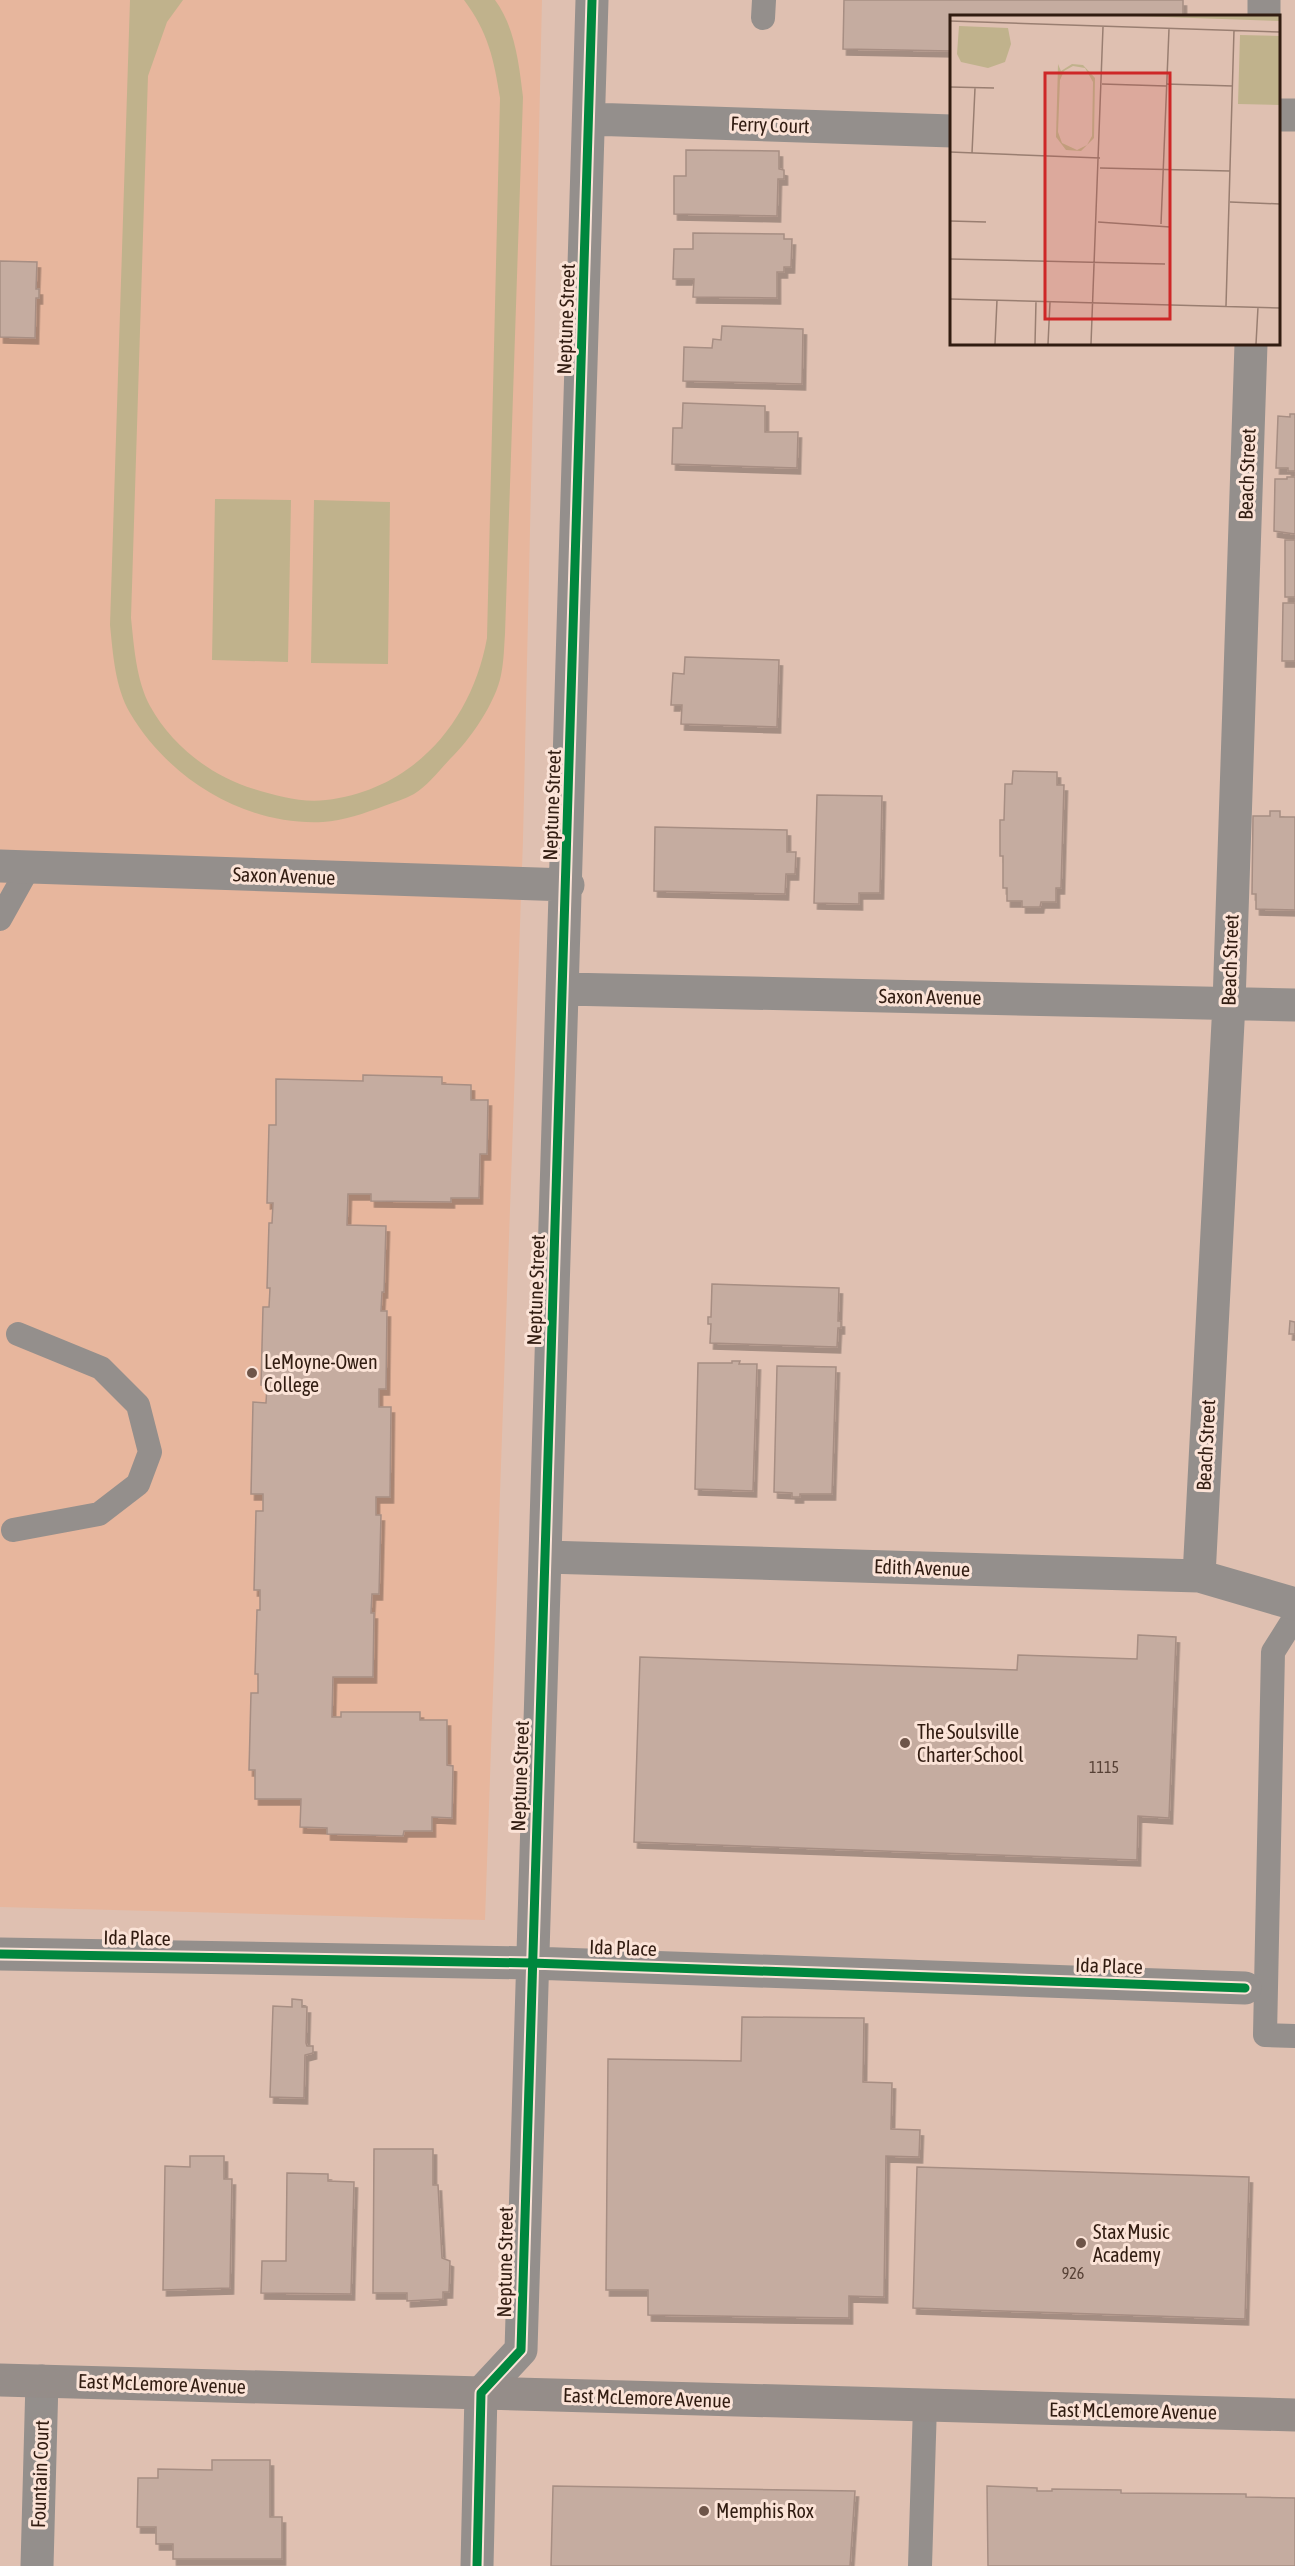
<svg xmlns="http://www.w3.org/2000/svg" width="1295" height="2566" font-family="'Asap Condensed',sans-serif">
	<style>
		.built { fill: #e7b69d }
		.green { fill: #c0b28c }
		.building { fill: #c5aca0; stroke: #a78e83; stroke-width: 1.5; filter: url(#shadow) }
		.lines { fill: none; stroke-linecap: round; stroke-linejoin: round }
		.service { stroke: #948f8c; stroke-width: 24 }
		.minor { stroke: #948f8c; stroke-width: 33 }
		.secondary { stroke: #958d89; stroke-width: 33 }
		.cycleway-casing { stroke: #fbe3d7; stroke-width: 13 }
		.cycleway { stroke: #00873e; stroke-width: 9 }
		.poi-dot { fill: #6e5549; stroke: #fbe3d7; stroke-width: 2 }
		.labels { text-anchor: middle; stroke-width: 6; stroke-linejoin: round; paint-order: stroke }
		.number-label { font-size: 16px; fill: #564035 }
		.street-label { font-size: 20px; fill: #311c11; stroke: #fbe3d7 }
		.poi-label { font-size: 20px; fill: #311c11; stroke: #fbe3d7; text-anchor: start }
		.inset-road { fill: none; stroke: #997e71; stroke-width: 1.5 }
		.view { fill: #ce2727; fill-opacity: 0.15; stroke: #ce2727; stroke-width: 3 }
		.inset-edge { fill: none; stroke: #311c11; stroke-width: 3 }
	</style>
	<defs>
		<filter id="shadow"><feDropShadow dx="3.5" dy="6" stdDeviation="0" flood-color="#0004"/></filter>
	</defs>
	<rect width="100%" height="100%" fill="#dfc0b1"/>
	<path class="built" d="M 0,0 L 542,0 L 523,840 L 485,1920 L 0,1907 Z"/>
	<path class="green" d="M 130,0 L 183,0 L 167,22 L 148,76 L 131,618 C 134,646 136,680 150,706 C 172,746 211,776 254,789 C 277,796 302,803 326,800 C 413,790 472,722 487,638 L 500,98 C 494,59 488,32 464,0 L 495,0 C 515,27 519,64 523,97 L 505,634 C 504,647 504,661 501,675 C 496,702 470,740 450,759 C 439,771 427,786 414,794 C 405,799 394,802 384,806 C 365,813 343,821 323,822 C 245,826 169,779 130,713 C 115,687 113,654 110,625 Z
		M 215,499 L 291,500 L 288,662 L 212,660 Z
		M 314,500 L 390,502 L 388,664 L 311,663 Z"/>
	<path class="building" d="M 844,0 L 1183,0 L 1183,16 L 952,16 L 952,51 L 843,49 Z
		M 686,150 L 779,151 L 779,169 L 784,170 L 784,179 L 778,179 L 777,216 L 674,214 L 674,176 L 686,176 Z
		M 693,233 L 784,234 L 784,239 L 792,239 L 791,267 L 784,267 L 784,272 L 777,272 L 777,298 L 693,297 L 694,279 L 673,279 L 674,249 L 693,249 Z
		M 0,261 L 37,262 L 36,289 L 39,289 L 39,298 L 36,298 L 35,338 L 0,337 Z
		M 722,326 L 803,329 L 802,384 L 683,381 L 684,347 L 712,348 L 713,339 L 721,340 Z
		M 683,403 L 765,406 L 765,432 L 798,432 L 797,468 L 672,464 L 673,428 L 682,428 Z
		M 1290,414 L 1295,414 L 1295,471 L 1288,471 L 1288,468 L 1276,468 L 1278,416 L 1290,417 Z
		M 1287,477 L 1295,477 L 1295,534 L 1274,531 L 1275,479 L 1287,479 Z
		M 1285,540 L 1295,540 L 1295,597 L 1285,597 Z
		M 1283,603 L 1295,603 L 1295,661 L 1282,661 Z
		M 685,657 L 779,660 L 777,727 L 681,724 L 682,705 L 671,705 L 673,673 L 684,674 Z
		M 1013,771 L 1057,772 L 1057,785 L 1064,785 L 1061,888 L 1056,888 L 1056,902 L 1041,902 L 1040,907 L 1022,907 L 1022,901 L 1007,901 L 1007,888 L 1003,888 L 1003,856 L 1000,856 L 1000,820 L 1004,820 L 1005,784 L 1012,784 Z
		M 817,795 L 882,796 L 880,893 L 859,893 L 859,904 L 814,903 Z
		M 1270,811 L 1280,811 L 1280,817 L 1295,817 L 1295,910 L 1256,909 L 1256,894 L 1252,894 L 1253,816 L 1270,816 Z
		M 655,827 L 787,830 L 787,852 L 796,852 L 795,874 L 786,874 L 785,894 L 654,891 Z
		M 363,1075 L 442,1077 L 442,1084 L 471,1085 L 471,1100 L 488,1100 L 487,1154 L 480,1154 L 479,1198 L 451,1198 L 451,1202 L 371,1201 L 371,1194 L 348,1194 L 347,1225 L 386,1226 L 384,1292 L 382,1292 L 381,1311 L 387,1311 L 386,1389 L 379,1389 L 379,1407 L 391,1407 L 390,1497 L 376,1497 L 376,1515 L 381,1515 L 379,1594 L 372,1594 L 371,1613 L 374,1613 L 373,1677 L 333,1677 L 332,1717 L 341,1717 L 341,1712 L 420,1712 L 420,1720 L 447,1720 L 447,1765 L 453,1766 L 452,1818 L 432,1817 L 432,1831 L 404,1831 L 403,1836 L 327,1834 L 327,1828 L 300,1827 L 301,1799 L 255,1799 L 255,1770 L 249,1770 L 251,1693 L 258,1693 L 258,1674 L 255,1674 L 257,1610 L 260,1610 L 260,1590 L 254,1590 L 256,1511 L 263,1511 L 263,1494 L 251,1494 L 253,1402 L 266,1403 L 267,1385 L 261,1385 L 263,1307 L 269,1307 L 270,1288 L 267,1288 L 269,1223 L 272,1223 L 273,1203 L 267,1203 L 269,1125 L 276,1125 L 276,1079 L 363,1081 Z
		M 712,1284 L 839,1288 L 838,1321 L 841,1321 L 841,1328 L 838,1328 L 837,1347 L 710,1343 L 711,1324 L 708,1324 L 708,1317 L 711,1317 Z
		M 1290,1321 L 1295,1322 L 1295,1334 L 1289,1334 Z
		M 732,1361 L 740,1361 L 739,1364 L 757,1364 L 753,1491 L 695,1489 L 698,1363 L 732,1363 Z
		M 777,1366 L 836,1367 L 832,1494 L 800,1494 L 800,1497 L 792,1497 L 792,1493 L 774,1492 Z
		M 1138,1635 L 1176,1637 L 1169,1818 L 1138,1816 L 1137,1860 L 634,1842 L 640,1657 L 1017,1670 L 1018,1655 L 1137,1659 Z
		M 292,1999 L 302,2000 L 302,2007 L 307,2007 L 306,2043 L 307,2046 L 313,2046 L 313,2053 L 305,2055 L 304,2098 L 270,2097 L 273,2006 L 292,2007 Z
		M 742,2017 L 864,2018 L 863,2082 L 892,2083 L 891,2129 L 920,2130 L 919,2157 L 886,2156 L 884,2297 L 849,2296 L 849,2318 L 648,2315 L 648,2290 L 606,2290 L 608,2059 L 741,2061 Z
		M 374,2149 L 433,2149 L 433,2185 L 438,2185 L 442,2258 L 450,2261 L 449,2292 L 443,2292 L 443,2299 L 407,2301 L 407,2293 L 373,2293 Z
		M 190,2156 L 224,2156 L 224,2179 L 232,2179 L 230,2288 L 163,2290 L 165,2166 L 190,2167 Z
		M 917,2167 L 1249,2177 L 1245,2319 L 913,2308 Z
		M 287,2173 L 328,2174 L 328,2181 L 354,2182 L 351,2294 L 261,2293 L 262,2261 L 286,2261 Z
		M 212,2460 L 270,2460 L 270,2517 L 282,2517 L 282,2559 L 173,2559 L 173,2544 L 156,2544 L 156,2527 L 137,2527 L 138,2478 L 158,2478 L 158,2469 L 212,2470 Z
		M 553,2486 L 855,2491 L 850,2566 L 551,2566 Z
		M 987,2486 L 1037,2488 L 1037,2491 L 1052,2491 L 1052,2489 L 1121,2490 L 1121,2493 L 1246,2494 L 1246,2497 L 1295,2498 L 1295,2566 L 988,2566 Z"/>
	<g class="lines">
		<path class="service" d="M 763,18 L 764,0
			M 0,919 L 29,867
			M 13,1530 L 99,1514 L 138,1484 L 150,1452 L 138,1405 L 101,1368 L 18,1334
			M 1295,1617 L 1273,1652 L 1265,2035 L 1295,2036
			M 920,2566 L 925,2405"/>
		<path class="minor" d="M 1264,16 L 1264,0
			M 1278,115 L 1295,115
			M 589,119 L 952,131
			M 0,866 L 568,885
			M 564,989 L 1295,1005
			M 545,1557 L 1199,1576 L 1295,1604
			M 1199,1576 L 1229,1003 L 1251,344
			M 0,1954 L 531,1963 L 1245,1988
			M 37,2566 L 42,2381
			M 477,2566 L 481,2393 L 521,2350 C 541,1566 573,783 592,0"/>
		<path class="secondary" d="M 0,2380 L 1295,2415"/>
		<g class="cycleway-casing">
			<path id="cycleway" d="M 0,1954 L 531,1963 L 1245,1988
				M 477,2566 L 481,2393 L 521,2350 C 541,1566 573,783 592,0"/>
		</g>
		<use href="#cycleway" class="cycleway"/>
	</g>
	<g class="poi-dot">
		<circle cx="252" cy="1373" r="6"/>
		<circle cx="905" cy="1743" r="6"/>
		<circle cx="1081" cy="2243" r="6"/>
		<circle cx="704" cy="2511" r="6"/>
	</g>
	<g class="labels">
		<g class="number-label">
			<text x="1104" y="1773">1115</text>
			<text x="1073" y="2279">926</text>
		</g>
		<g class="street-label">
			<text transform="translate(770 125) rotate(2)" y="7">Ferry Court</text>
			<text transform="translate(566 319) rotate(-88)" y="7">Neptune Street</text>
			<text transform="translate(1247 474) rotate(-88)" y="7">Beach Street</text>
			<text transform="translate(552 805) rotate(-88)" y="7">Neptune Street</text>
			<text transform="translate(284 876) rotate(2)" y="7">Saxon Avenue</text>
			<text transform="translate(1230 960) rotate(-88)" y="7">Beach Street</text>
			<text transform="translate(930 997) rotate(1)" y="7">Saxon Avenue</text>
			<text transform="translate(536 1290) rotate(-88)" y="7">Neptune Street</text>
			<text transform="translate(1206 1445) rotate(-87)" y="7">Beach Street</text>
			<text transform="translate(922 1568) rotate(2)" y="7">Edith Avenue</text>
			<text transform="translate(520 1776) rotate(-88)" y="7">Neptune Street</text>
			<text transform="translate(137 1938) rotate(1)" y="7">Ida Place</text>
			<text transform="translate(623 1948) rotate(2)" y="7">Ida Place</text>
			<text transform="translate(1109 1966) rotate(2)" y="7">Ida Place</text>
			<text transform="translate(505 2262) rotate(-89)" y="7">Neptune Street</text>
			<text transform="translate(162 2384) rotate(2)" y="7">East McLemore Avenue</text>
			<text transform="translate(647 2398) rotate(2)" y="7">East McLemore Avenue</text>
			<text transform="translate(1133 2411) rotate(1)" y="7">East McLemore Avenue</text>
			<text transform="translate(40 2474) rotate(-88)" y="7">Fountain Court</text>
		</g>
		<g class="poi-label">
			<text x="264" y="1369">LeMoyne-Owen<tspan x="264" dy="23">College</tspan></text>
			<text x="917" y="1739">The Soulsville<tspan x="917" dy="23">Charter School</tspan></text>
			<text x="1093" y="2239">Stax Music<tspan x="1093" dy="23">Academy</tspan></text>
			<text x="716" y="2518">Memphis Rox</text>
		</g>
	</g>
	<g transform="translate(950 15)">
		<rect width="330" height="330" fill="#dfc0b1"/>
		<path d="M 186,1 L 330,1 L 330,6 ZM 9,11 L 58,13 L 61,29 L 55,47 L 38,53 L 11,47 L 7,39 ZM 290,20 L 330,21 L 330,90 L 288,89 ZM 108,49 L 111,56 L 122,49 L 133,50 L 145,63 L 144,123 L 131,136 L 116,135 L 106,122 ZM 123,51 L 135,53 L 143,67 L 142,121 L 137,130 L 127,135 L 112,128 L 108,117 L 110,65 L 114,56 Z" fill="#c0b28c" fill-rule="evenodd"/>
		<path class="inset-road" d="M 0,6 L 330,17M 152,69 L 216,71M 216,69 L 283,71M 0,72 L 44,73M 0,137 L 150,143M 22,138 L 25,73M 150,153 L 280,156M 280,187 L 330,189M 0,206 L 36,207M 148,207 L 220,212M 211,209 L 219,14M 0,244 L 215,249M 0,284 L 330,293M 276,291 L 284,15M 45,329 L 47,285M 85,329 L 86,286M 98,329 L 100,287M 141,329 L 153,12M 306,329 L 308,292"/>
		<path class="view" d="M 95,58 L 220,58 L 220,304 L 95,304 Z"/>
		<rect width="330" height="330" class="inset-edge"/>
	</g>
</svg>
